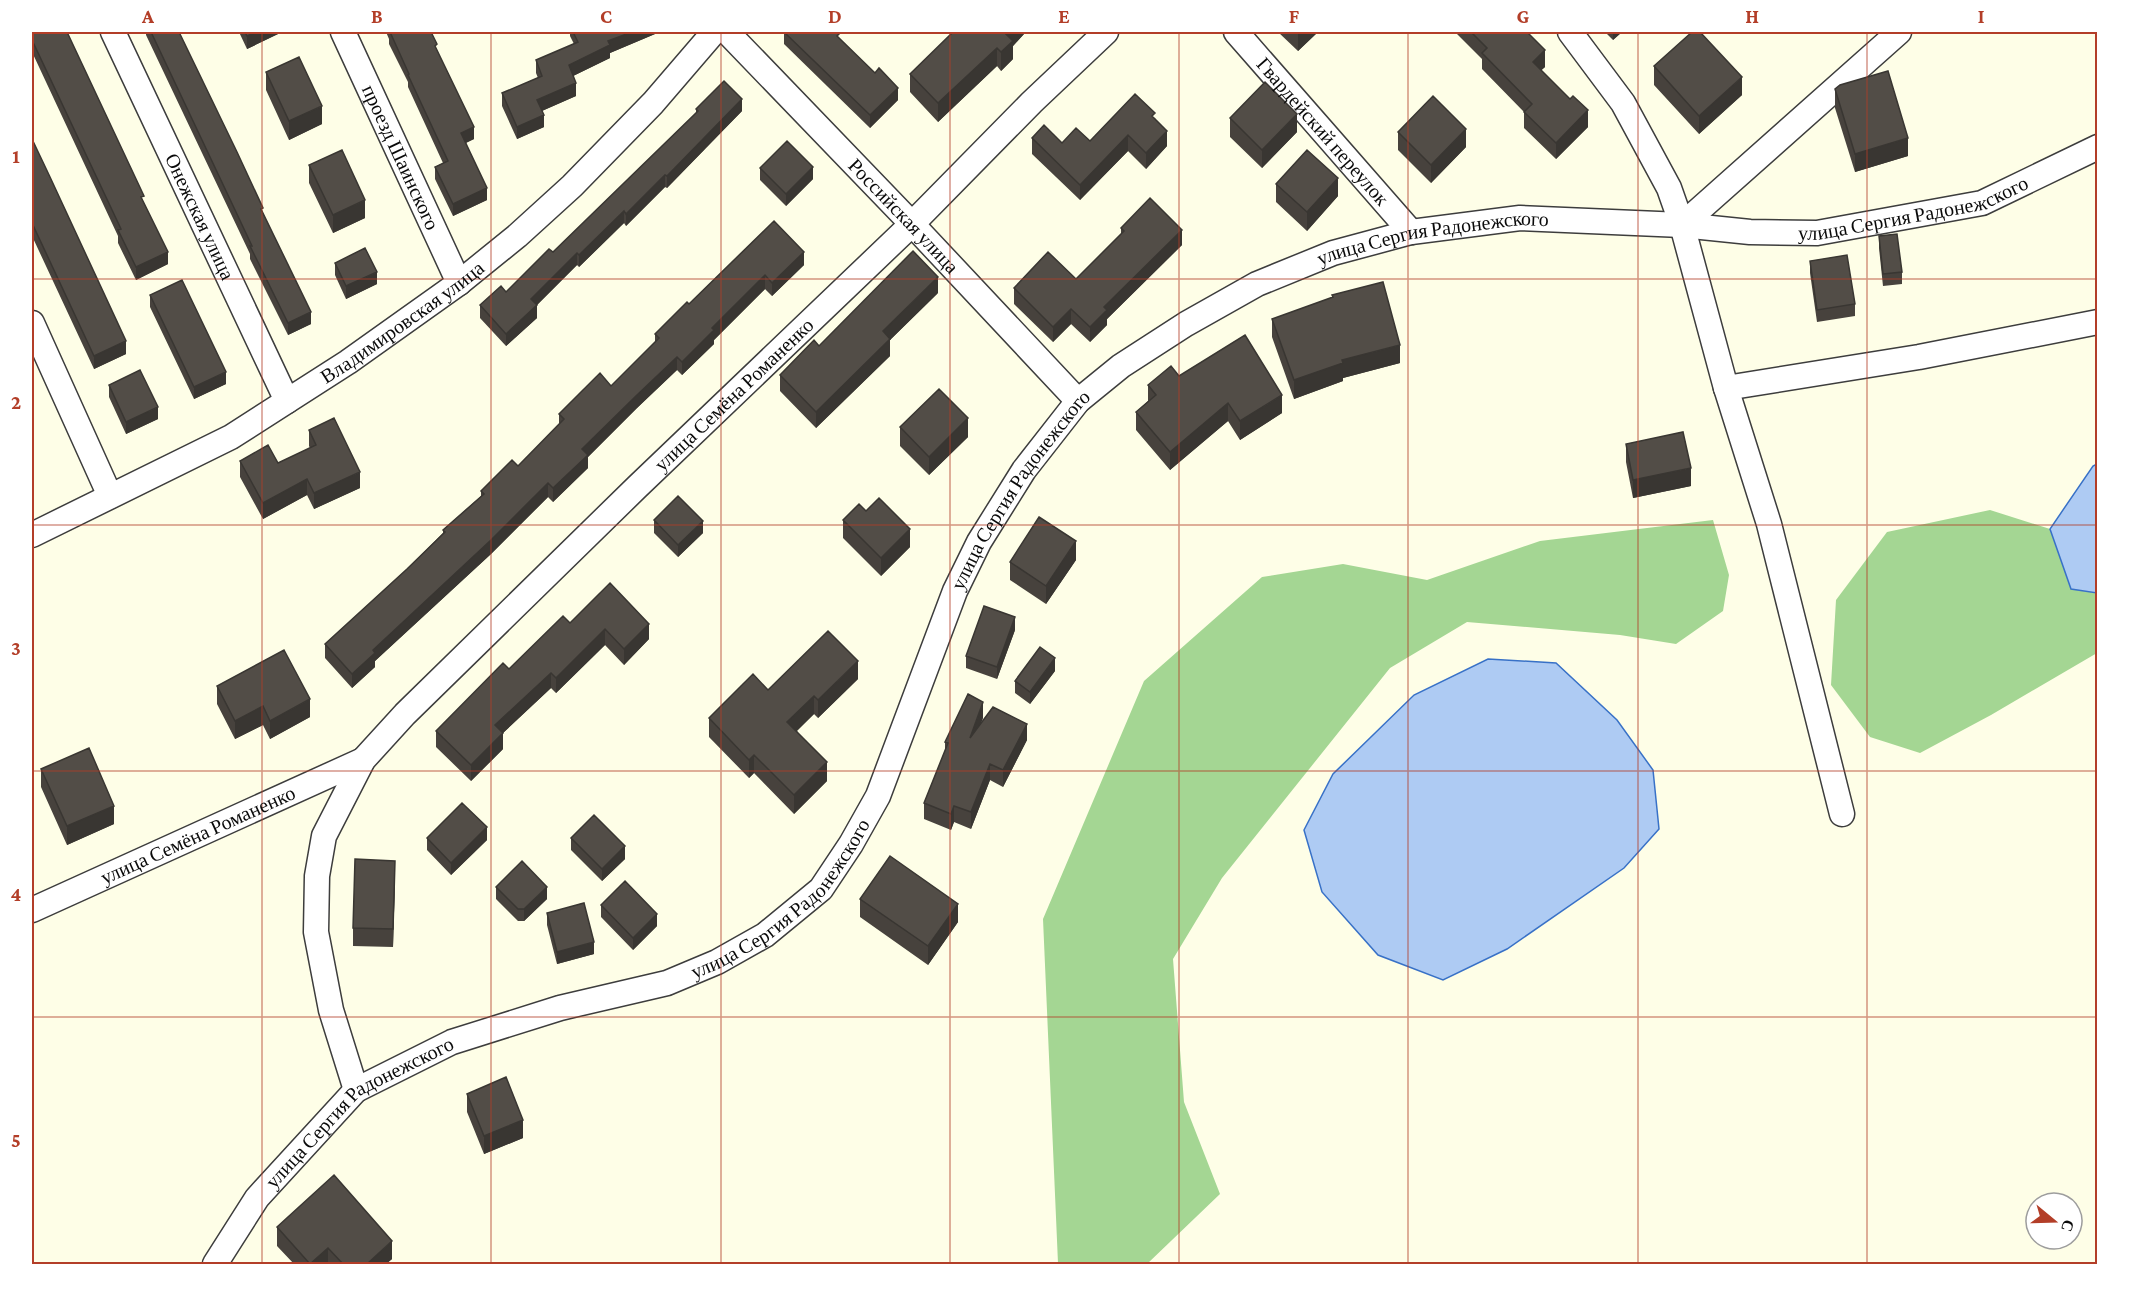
<svg xmlns="http://www.w3.org/2000/svg" width="2129" height="1296" font-family="'Crimson Pro',serif">
	<style>
		.forest { fill: #a4d693 }
		.water { fill: #aecbf3; stroke: #3871c7; stroke-width: 1.5 }
		.lines { fill: none; stroke-linecap: round; stroke-linejoin: round }
		.street-casing { stroke: #3d3d3d; stroke-width: 27 }
		.street { stroke: #fff; stroke-width: 24 }
		.wall { fill: #47423d }
		.shaded-wall { fill: #393632 }
		.building { fill: #524d47; stroke: #393632; stroke-width: 1.5 }
		.grid { fill: none; stroke: #b33e28; stroke-width: 1.5; stroke-opacity: 0.55 }
		.labels { text-anchor: middle; stroke-width: 6; stroke-linejoin: round; paint-order: stroke }
		.street-label { font-size: 20px; fill: #0a0a0a; stroke: #fff }
		.neatline { fill: none; stroke: #b33e28; stroke-width: 2 }
		.grid-label { font-size: 20px; text-anchor: middle; font-weight: bold; fill: #b33e28 }
	</style>
	<rect width="100%" height="100%" fill="#fefee7"/>
	<path class="forest" d="M 1990,510 L 2050,529 L 2071,589 L 2097,593 L 2097,653 L 1991,715 L 1920,753 L 1870,737 L 1831,685 L 1836,600 L 1887,532 Z
		M 1713,520 L 1729,575 L 1723,611 L 1676,644 L 1620,635 L 1467,622 L 1390,668 L 1222,878 L 1173,959 L 1184,1102 L 1220,1194 L 1147,1264 L 1058,1263 L 1043,919 L 1144,681 L 1262,577 L 1343,564 L 1427,580 L 1540,541 Z"/>
	<path class="water" d="M 2097,464 L 2097,593 L 2071,589 L 2050,529 L 2093,466 Z
		M 1488,659 L 1556,663 L 1617,720 L 1653,770 L 1659,829 L 1624,868 L 1507,949 L 1443,980 L 1378,955 L 1322,892 L 1304,830 L 1333,774 L 1414,695 Z"/>
	<g class="lines">
		<g class="street-casing">
			<g id="street">
				<path id="s1" d="M 113,32 L 287,401"/>
				<path id="s2" d="M 343,32 L 459,283"/>
				<path id="s3" d="M 727,32 L 912,224 L 1078,401"/>
				<path id="s4" d="M 1236,32 L 1411,232"/>
				<path d="M 1570,32 L 1623,103 L 1669,188 L 1682,225 L 1726,388 L 1769,524 L 1842,814"/>
				<path d="M 1682,225 L 1899,32"/>
				<path d="M 32,323 L 110,496"/>
				<path d="M 1726,388 L 1919,357 L 2098,322"/>
				<path id="s5" d="M 32,535 L 231,437 L 348,362 L 459,283 L 517,236 L 572,186 L 653,103 L 714,32"/>
				<path id="s6" d="M 32,910 L 363,760"/>
				<path id="s7" d="M 356,1090 L 331,1010 L 316,932 L 317,876 L 324,836 L 363,760 L 405,714 L 637,487 L 912,224 L 1032,102 L 1106,32"/>
				<path id="s8" d="M 215,1264 L 257,1198 L 356,1090 L 452,1042 L 560,1008 L 667,983 L 717,962 L 765,935 L 821,889 L 851,844 L 878,796 L 955,591 L 979,542 L 1024,470 L 1078,401 L 1121,366 L 1186,324 L 1257,284 L 1333,253 L 1411,232 L 1520,218 L 1682,225 L 1750,232 L 1817,233 L 1982,203 L 2098,147"/>
			</g>
		</g>
		<use href="#street" class="street"/>
	</g>
	<path class="wall" d="M 32,32 L 144,203 L 168,264 L 136,280 L 118,243 L 118,236 L 32,52 Z
		M 146,32 L 179,32 L 263,213 L 311,324 L 288,335 L 250,259 L 250,254 L 146,35 Z
		M 239,32 L 278,32 L 278,34 L 247,49 Z
		M 386,32 L 431,32 L 437,51 L 474,139 L 466,143 L 487,200 L 453,216 L 435,179 L 435,167 L 443,163 L 408,87 L 408,82 L 389,44 L 389,39 Z
		M 570,32 L 655,32 L 655,34 L 610,53 L 610,58 L 573,76 L 576,96 L 542,111 L 544,127 L 517,139 L 502,106 L 502,93 L 538,78 L 536,73 L 536,60 L 574,44 L 570,36 Z
		M 784,32 L 841,40 L 898,100 L 870,128 L 784,44 Z
		M 1024,32 L 1024,34 L 1013,46 L 1013,59 L 1001,71 L 997,66 L 938,122 L 910,92 L 910,74 Z
		M 1278,32 L 1318,32 L 1298,51 Z
		M 1455,32 L 1527,32 L 1545,67 L 1541,70 L 1588,127 L 1556,159 L 1524,128 L 1524,112 L 1482,69 L 1482,59 Z
		M 1605,32 L 1622,32 L 1613,40 Z
		M 1654,66 L 1742,95 L 1699,134 L 1654,85 Z
		M 266,72 L 322,124 L 289,140 L 266,90 Z
		M 1835,89 L 1908,156 L 1855,172 L 1835,108 Z
		M 696,109 L 742,111 L 667,188 L 665,187 L 626,226 L 624,223 L 579,267 L 577,265 L 537,305 L 537,318 L 506,346 L 480,318 L 480,305 L 506,292 L 553,252 L 696,113 Z
		M 1155,118 L 1167,146 L 1146,169 L 1128,151 L 1080,200 L 1032,154 L 1032,138 L 1062,143 L 1090,141 Z
		M 1230,118 L 1297,132 L 1262,168 L 1230,137 Z
		M 1398,132 L 1466,147 L 1431,183 L 1398,150 Z
		M 32,139 L 126,354 L 94,369 L 32,236 Z
		M 309,165 L 365,218 L 333,233 L 309,183 Z
		M 760,168 L 813,179 L 786,206 L 760,180 Z
		M 1276,184 L 1338,196 L 1307,231 L 1276,202 Z
		M 774,221 L 804,265 L 772,296 L 765,289 L 714,340 L 714,344 L 682,375 L 677,370 L 637,408 L 588,457 L 588,468 L 553,502 L 548,497 L 491,554 L 375,661 L 375,667 L 352,688 L 325,658 L 325,644 L 407,569 L 443,533 L 443,530 L 481,496 L 481,491 L 518,466 L 559,425 L 559,414 L 611,386 L 655,343 L 655,334 L 689,304 Z
		M 1121,228 L 1182,245 L 1107,319 L 1107,325 L 1090,342 L 1071,324 L 1053,342 L 1014,304 L 1014,288 L 1076,279 L 1121,234 Z
		M 1879,236 L 1902,272 L 1902,284 L 1883,286 L 1879,248 Z
		M 1810,261 L 1855,304 L 1855,316 L 1817,322 L 1810,273 Z
		M 335,263 L 377,284 L 346,299 L 335,275 Z
		M 938,293 L 890,340 L 890,356 L 816,428 L 780,391 L 780,375 L 819,346 Z
		M 150,295 L 226,384 L 194,399 L 150,307 Z
		M 1272,319 L 1400,363 L 1343,378 L 1343,381 L 1294,399 L 1272,337 Z
		M 1179,376 L 1282,413 L 1240,440 L 1228,421 L 1170,470 L 1136,430 L 1136,412 L 1148,401 L 1148,385 Z
		M 109,385 L 158,419 L 126,434 L 109,397 Z
		M 900,427 L 968,437 L 929,475 L 900,446 Z
		M 309,430 L 360,488 L 314,509 L 307,495 L 263,519 L 240,477 L 240,461 L 278,463 L 310,448 L 309,446 Z
		M 1626,444 L 1691,486 L 1633,498 L 1626,462 Z
		M 654,520 L 703,533 L 678,557 L 654,533 Z
		M 843,520 L 910,547 L 881,576 L 843,538 Z
		M 1076,560 L 1046,604 L 1010,580 L 1010,562 Z
		M 610,583 L 649,639 L 624,665 L 605,645 L 556,693 L 551,688 L 503,733 L 503,749 L 471,781 L 436,747 L 436,731 L 509,669 L 570,623 Z
		M 1015,630 L 997,679 L 966,668 L 966,656 Z
		M 1055,671 L 1030,704 L 1015,693 L 1015,681 Z
		M 858,679 L 818,718 L 814,714 L 797,731 L 827,781 L 794,814 L 754,773 L 749,778 L 709,737 L 709,718 L 768,690 Z
		M 217,686 L 310,717 L 270,739 L 263,725 L 235,739 L 217,704 Z
		M 983,718 L 981,722 L 1027,740 L 1003,787 L 990,780 L 971,829 L 954,822 L 951,830 L 924,819 L 924,803 L 945,751 L 945,742 Z
		M 41,769 L 114,824 L 67,845 L 41,787 Z
		M 427,838 L 487,840 L 451,875 L 427,850 Z
		M 571,838 L 625,859 L 602,881 L 571,850 Z
		M 395,879 L 393,947 L 353,946 L 353,928 Z
		M 496,887 L 547,899 L 524,921 L 518,921 L 496,899 Z
		M 860,899 L 958,922 L 928,965 L 860,917 Z
		M 601,905 L 657,926 L 633,950 L 601,917 Z
		M 547,913 L 594,954 L 557,964 L 547,925 Z
		M 467,1094 L 523,1138 L 484,1154 L 467,1112 Z
		M 277,1227 L 392,1259 L 386,1264 L 294,1264 L 277,1246 Z"/>
	<path class="shaded-wall" d="M 257,32 L 278,32 L 278,34 L 247,49 L 247,36 Z
		M 632,32 L 655,32 L 655,34 L 610,53 L 610,58 L 569,78 L 569,65 L 608,41 Z
		M 1009,32 L 1024,32 L 1024,34 L 1013,46 L 1013,59 L 1001,71 L 1001,52 L 1006,34 Z
		M 1300,32 L 1318,32 L 1298,51 L 1298,33 Z
		M 1613,32 L 1622,32 L 1613,40 Z
		M 997,48 L 997,66 L 938,122 L 938,103 Z
		M 1545,50 L 1545,67 L 1533,78 L 1533,62 Z
		M 1742,77 L 1742,95 L 1699,134 L 1699,116 Z
		M 576,83 L 576,96 L 537,113 L 537,100 Z
		M 898,88 L 898,100 L 870,128 L 870,115 Z
		M 742,99 L 742,111 L 667,188 L 667,176 Z
		M 322,106 L 322,124 L 289,140 L 289,121 Z
		M 1588,110 L 1588,127 L 1556,159 L 1556,143 Z
		M 1297,114 L 1297,132 L 1262,168 L 1262,150 Z
		M 544,115 L 544,127 L 517,139 L 517,127 Z
		M 474,127 L 474,139 L 461,145 L 461,133 Z
		M 1466,129 L 1466,147 L 1431,183 L 1431,165 Z
		M 1167,131 L 1167,146 L 1146,169 L 1146,153 Z
		M 1128,135 L 1128,151 L 1080,200 L 1080,185 Z
		M 1908,138 L 1908,156 L 1855,172 L 1855,154 Z
		M 813,167 L 813,179 L 786,206 L 786,194 Z
		M 665,175 L 665,187 L 626,226 L 626,214 Z
		M 1338,178 L 1338,196 L 1307,231 L 1307,212 Z
		M 487,188 L 487,200 L 453,216 L 453,204 Z
		M 365,200 L 365,218 L 333,233 L 333,215 Z
		M 624,211 L 624,223 L 579,267 L 579,255 Z
		M 1182,230 L 1182,245 L 1107,319 L 1107,325 L 1090,342 L 1090,327 L 1104,307 Z
		M 168,252 L 168,264 L 136,280 L 136,267 Z
		M 804,252 L 804,265 L 772,296 L 772,283 Z
		M 577,253 L 577,265 L 537,305 L 537,318 L 506,346 L 506,334 L 531,299 Z
		M 377,272 L 377,284 L 346,299 L 346,286 Z
		M 765,275 L 765,289 L 714,340 L 714,344 L 682,375 L 682,362 L 712,328 Z
		M 938,277 L 938,293 L 890,340 L 890,356 L 816,428 L 816,412 L 883,331 Z
		M 1071,309 L 1071,324 L 1053,342 L 1053,327 Z
		M 311,312 L 311,324 L 288,335 L 288,323 Z
		M 126,341 L 126,354 L 94,369 L 94,356 Z
		M 1400,345 L 1400,363 L 1343,378 L 1343,381 L 1294,399 L 1294,380 L 1342,360 Z
		M 677,357 L 677,370 L 637,408 L 588,457 L 588,468 L 553,502 L 553,488 L 582,449 L 637,395 Z
		M 226,372 L 226,384 L 194,399 L 194,387 Z
		M 1282,395 L 1282,413 L 1240,440 L 1240,421 Z
		M 1228,403 L 1228,421 L 1170,470 L 1170,452 Z
		M 158,407 L 158,419 L 126,434 L 126,422 Z
		M 968,418 L 968,437 L 929,475 L 929,457 Z
		M 1691,468 L 1691,486 L 1633,498 L 1633,480 Z
		M 360,472 L 360,488 L 314,509 L 314,493 Z
		M 307,479 L 307,495 L 263,519 L 263,503 Z
		M 548,483 L 548,497 L 491,554 L 375,661 L 375,667 L 352,688 L 352,674 L 373,650 Z
		M 703,521 L 703,533 L 678,557 L 678,545 Z
		M 910,529 L 910,547 L 881,576 L 881,558 Z
		M 1076,541 L 1076,560 L 1046,604 L 1046,586 Z
		M 1015,617 L 1015,630 L 997,679 L 997,667 Z
		M 649,624 L 649,639 L 624,665 L 624,649 Z
		M 605,629 L 605,645 L 556,693 L 556,678 Z
		M 1055,658 L 1055,671 L 1030,704 L 1030,692 Z
		M 858,661 L 858,679 L 818,718 L 818,700 Z
		M 551,673 L 551,688 L 503,733 L 503,749 L 471,781 L 471,765 L 495,725 Z
		M 814,696 L 814,714 L 787,740 L 787,722 Z
		M 310,699 L 310,717 L 270,739 L 270,721 Z
		M 983,702 L 983,718 L 970,754 L 970,738 Z
		M 263,706 L 263,725 L 235,739 L 235,721 Z
		M 1027,724 L 1027,740 L 1003,787 L 1003,770 Z
		M 754,755 L 754,773 L 749,778 L 749,760 Z
		M 827,762 L 827,781 L 794,814 L 794,795 Z
		M 990,764 L 990,780 L 971,829 L 971,812 Z
		M 114,806 L 114,824 L 67,845 L 67,826 Z
		M 954,806 L 954,822 L 951,830 L 951,814 Z
		M 487,827 L 487,840 L 451,875 L 451,863 Z
		M 625,846 L 625,859 L 602,881 L 602,869 Z
		M 395,861 L 395,879 L 393,947 L 393,929 Z
		M 547,887 L 547,899 L 524,921 L 524,909 Z
		M 958,904 L 958,922 L 928,965 L 928,946 Z
		M 657,914 L 657,926 L 633,950 L 633,938 Z
		M 594,942 L 594,954 L 557,964 L 557,952 Z
		M 523,1120 L 523,1138 L 484,1154 L 484,1136 Z
		M 392,1241 L 392,1259 L 386,1264 L 367,1264 Z
		M 328,1248 L 328,1264 L 310,1264 Z"/>
	<path class="building" d="M 32,32 L 67,32 L 144,196 L 141,197 L 168,252 L 136,267 L 118,230 L 121,229 L 32,40 Z
		M 151,32 L 179,32 L 237,152 L 263,208 L 261,209 L 311,312 L 288,323 L 250,246 L 252,246 Z
		M 245,32 L 257,32 L 247,36 Z
		M 390,32 L 431,32 L 437,44 L 435,46 L 474,127 L 461,133 L 487,188 L 453,204 L 435,167 L 448,161 L 408,75 L 409,74 Z
		M 573,32 L 632,32 L 608,41 L 610,45 L 569,65 L 576,83 L 537,100 L 544,115 L 517,127 L 502,93 L 542,76 L 536,60 L 578,42 Z
		M 784,32 L 841,32 L 837,36 L 875,73 L 879,68 L 898,88 L 870,115 Z
		M 953,32 L 1009,32 L 1006,34 L 1013,41 L 1001,52 L 997,48 L 938,103 L 910,74 Z
		M 1471,32 L 1527,32 L 1545,50 L 1533,62 L 1570,99 L 1573,96 L 1588,110 L 1556,143 L 1524,112 L 1532,104 L 1482,53 L 1487,48 Z
		M 1692,32 L 1700,32 L 1742,77 L 1699,116 L 1654,66 Z
		M 299,57 L 322,106 L 289,121 L 266,72 Z
		M 1888,71 L 1908,138 L 1855,154 L 1835,89 L 1840,85 Z
		M 724,81 L 742,99 L 667,176 L 665,175 L 626,214 L 624,211 L 579,255 L 577,253 L 531,299 L 537,305 L 506,334 L 480,305 L 501,286 L 506,292 L 549,249 L 553,252 L 698,111 L 696,109 Z
		M 1265,82 L 1297,114 L 1262,150 L 1230,118 Z
		M 1135,94 L 1155,113 L 1152,116 L 1167,131 L 1146,153 L 1128,135 L 1080,185 L 1032,138 L 1044,125 L 1062,143 L 1076,128 L 1090,141 Z
		M 1433,96 L 1466,129 L 1431,165 L 1398,132 Z
		M 32,139 L 50,177 L 126,341 L 94,356 L 32,223 Z
		M 787,141 L 813,167 L 786,194 L 760,168 Z
		M 342,150 L 365,200 L 333,215 L 309,165 Z
		M 1307,150 L 1338,178 L 1307,212 L 1276,184 Z
		M 1150,198 L 1182,230 L 1104,307 L 1107,310 L 1090,327 L 1071,309 L 1053,327 L 1014,288 L 1048,252 L 1076,279 L 1124,231 L 1121,228 Z
		M 774,221 L 804,252 L 772,283 L 765,275 L 712,328 L 714,330 L 682,362 L 677,357 L 637,395 L 582,449 L 588,455 L 553,488 L 548,483 L 491,540 L 373,650 L 375,653 L 352,674 L 325,644 L 407,569 L 445,532 L 443,530 L 484,494 L 481,491 L 512,460 L 518,466 L 564,419 L 559,414 L 600,373 L 611,386 L 659,338 L 655,334 L 687,302 L 689,304 Z
		M 1897,234 L 1902,272 L 1883,274 L 1879,236 Z
		M 365,248 L 377,272 L 346,286 L 335,263 Z
		M 913,251 L 938,277 L 883,331 L 890,339 L 816,412 L 780,375 L 814,340 L 819,346 Z
		M 1847,255 L 1855,304 L 1817,310 L 1810,261 Z
		M 182,280 L 226,372 L 194,387 L 150,295 Z
		M 1383,282 L 1400,345 L 1342,360 L 1343,363 L 1294,380 L 1272,319 L 1333,297 L 1332,295 Z
		M 1245,335 L 1282,395 L 1240,421 L 1228,403 L 1170,452 L 1136,412 L 1156,395 L 1148,385 L 1171,366 L 1179,376 Z
		M 140,370 L 158,407 L 126,422 L 109,385 Z
		M 939,389 L 968,418 L 929,457 L 900,427 Z
		M 334,418 L 360,472 L 314,493 L 307,479 L 263,503 L 240,461 L 268,445 L 278,463 L 316,445 L 309,430 Z
		M 1683,432 L 1691,468 L 1633,480 L 1626,444 Z
		M 678,496 L 703,521 L 678,545 L 654,520 Z
		M 879,498 L 910,529 L 881,558 L 843,520 L 859,504 L 866,511 Z
		M 1039,517 L 1076,541 L 1046,586 L 1010,562 Z
		M 610,583 L 649,624 L 624,649 L 605,629 L 556,678 L 551,673 L 495,725 L 503,733 L 471,765 L 436,731 L 503,663 L 509,669 L 563,616 L 570,623 Z
		M 984,606 L 1015,617 L 997,667 L 966,656 Z
		M 828,631 L 858,661 L 818,700 L 814,696 L 787,722 L 827,762 L 794,795 L 754,755 L 749,760 L 709,718 L 753,674 L 768,690 Z
		M 1040,647 L 1055,658 L 1030,692 L 1015,681 Z
		M 284,650 L 310,699 L 270,721 L 263,706 L 235,721 L 217,686 Z
		M 968,694 L 983,702 L 970,738 L 993,707 L 1027,724 L 1003,770 L 990,764 L 971,812 L 954,806 L 951,814 L 924,803 L 948,743 L 945,742 Z
		M 89,748 L 114,806 L 67,826 L 41,769 Z
		M 462,803 L 487,827 L 451,863 L 427,838 Z
		M 594,815 L 625,846 L 602,869 L 571,838 Z
		M 890,856 L 958,904 L 928,946 L 860,899 Z
		M 355,859 L 395,861 L 393,929 L 353,928 Z
		M 522,861 L 547,887 L 524,909 L 518,909 L 496,887 Z
		M 625,881 L 657,914 L 633,938 L 601,905 Z
		M 584,903 L 594,942 L 557,952 L 547,913 Z
		M 506,1077 L 523,1120 L 484,1136 L 467,1094 Z
		M 334,1175 L 392,1241 L 367,1264 L 343,1264 L 328,1248 L 310,1264 L 277,1227 Z"/>
	<path class="grid" d="M 262,32 L 262,1264M 491,32 L 491,1264M 721,32 L 721,1264M 950,32 L 950,1264M 1179,32 L 1179,1264M 1408,32 L 1408,1264M 1638,32 L 1638,1264M 1867,32 L 1867,1264M 32,279 L 2098,279M 32,525 L 2098,525M 32,771 L 2098,771M 32,1017 L 2098,1017"/>
	<g class="labels">
		<g class="street-label">
			<text dy="7" stroke="none"><textPath href="#s4" startOffset="132">Гвардейский переулок</textPath></text>
			<text dy="7" stroke="none"><textPath href="#s2" startOffset="138">проезд Шаинского</textPath></text>
			<text dy="7" stroke="none"><textPath href="#s8" startOffset="2176">улица Сергия Радонежского</textPath></text>
			<text dy="7" stroke="none"><textPath href="#s3" startOffset="255">Российская улица</textPath></text>
			<text dy="7" stroke="none"><textPath href="#s1" startOffset="204">Онежская улица</textPath></text>
			<text dy="7" stroke="none"><textPath href="#s8" startOffset="1690">улица Сергия Радонежского</textPath></text>
			<text dy="7" stroke="none"><textPath href="#s5" startOffset="428">Владимировская улица</textPath></text>
			<text dy="7" stroke="none"><textPath href="#s7" startOffset="866">улица Семёна Романенко</textPath></text>
			<text dy="7" stroke="none"><textPath href="#s8" startOffset="1186">улица Сергия Радонежского</textPath></text>
			<text dy="7" stroke="none"><textPath href="#s6" startOffset="182">улица Семёна Романенко</textPath></text>
			<text dy="7" stroke="none"><textPath href="#s8" startOffset="700">улица Сергия Радонежского</textPath></text>
			<text dy="7" stroke="none"><textPath href="#s8" startOffset="214">улица Сергия Радонежского</textPath></text>
		</g>
	</g>
	<rect width="2129" height="1296" fill="none" stroke="#ffffff" stroke-width="66"/>
	<g transform="translate(2054 1221) rotate(109)"><circle r="28" fill="#ffffff" stroke="#9d9d9d" stroke-width="1.5"/>
	<path d="M0-4.5L10 22L0 15L-10 22Z" fill="#b33e28"/>
	<text y="-9" font-size="16" font-weight="bold" text-anchor="middle" fill="#0a0a0a">С</text>
	</g>
	<rect x="33" y="33" width="2063" height="1230" class="neatline"/>
	<g class="grid-label">
		<text x="148" y="23">A</text>
		<text x="377" y="23">B</text>
		<text x="606" y="23">C</text>
		<text x="835" y="23">D</text>
		<text x="1064" y="23">E</text>
		<text x="1294" y="23">F</text>
		<text x="1523" y="23">G</text>
		<text x="1752" y="23">H</text>
		<text x="1981" y="23">I</text>
		<text x="16" y="163">1</text>
		<text x="16" y="409">2</text>
		<text x="16" y="655">3</text>
		<text x="16" y="901">4</text>
		<text x="16" y="1147">5</text>
	</g>
</svg>
